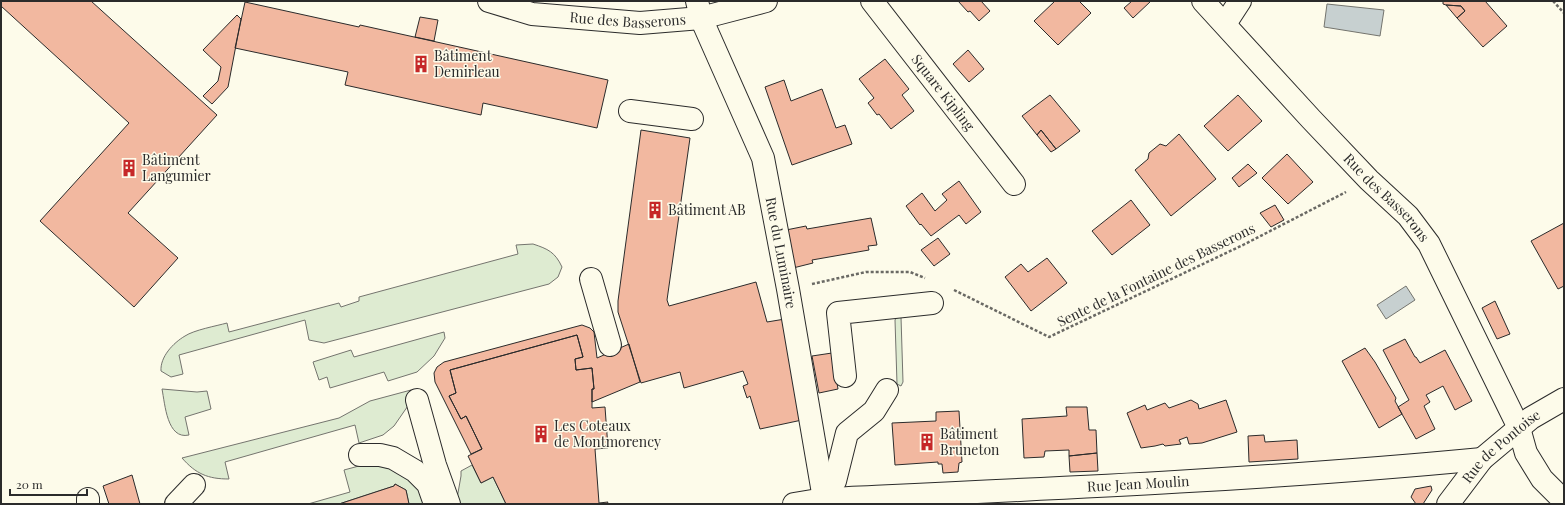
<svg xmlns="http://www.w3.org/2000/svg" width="1565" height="505" font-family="'Playfair Display',serif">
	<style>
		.green { fill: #deebd1; stroke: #74746e }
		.water { fill: #c7d0d0; stroke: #74746e }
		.building { fill: #f2b8a0; stroke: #2b2b2b }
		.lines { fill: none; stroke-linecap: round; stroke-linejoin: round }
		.minor-casing { stroke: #2b2b2b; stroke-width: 24 }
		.path { stroke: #6a6964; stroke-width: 2.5; stroke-dasharray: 3 2; stroke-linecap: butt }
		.minor { stroke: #fdfbea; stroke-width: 22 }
		.labels { text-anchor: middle; stroke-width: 3; stroke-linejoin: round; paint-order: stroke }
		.street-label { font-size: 14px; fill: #2b2b2b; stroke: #fdfbea }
		.poi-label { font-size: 14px; fill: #2b2b2b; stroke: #fdfbea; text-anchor: start }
	</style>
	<rect width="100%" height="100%" fill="#fdfbea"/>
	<path class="green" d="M 533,244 C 548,249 555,252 562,267 L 558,277 L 549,284 L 324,343 L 309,340 L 305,320 L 179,355 L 183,374 L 171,377 L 161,371 C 160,357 173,343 185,336 C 194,330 216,326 227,323 L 229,332 L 339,303 L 341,307 L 359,301 L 359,297 L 518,254 L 516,245 Z
		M 901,317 L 903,382 L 901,386 L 897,384 L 895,320 L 896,318 Z
		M 444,332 L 445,338 L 434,356 L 417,372 L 388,381 L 384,372 L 330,388 L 327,377 L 319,380 L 313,362 L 351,350 L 354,357 Z
		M 162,389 L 197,392 L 207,391 L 211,409 L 185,417 L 189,435 C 167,440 165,404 162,389 Z
		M 411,390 L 412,400 L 394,426 L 383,435 L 359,443 L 355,425 L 225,462 L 229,479 C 208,479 196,474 182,458 L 339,418 L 370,401 Z
		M 370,463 L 411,475 L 428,504 L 409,504 L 406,490 L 395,484 L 394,486 L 339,504 L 308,504 L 350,492 L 344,470 Z
		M 472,465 L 481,483 L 493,477 L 506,504 L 456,504 L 461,476 L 461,471 Z"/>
	<path class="water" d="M 1327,4 L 1384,10 L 1380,36 L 1324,27 Z
		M 1406,286 L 1415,300 L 1386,319 L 1377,305 Z"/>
	<path class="building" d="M 1,1 L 91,1 L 217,115 L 128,213 L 178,258 L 134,307 L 40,221 L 129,123 L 1,6 Z
		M 958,1 L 981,1 L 990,11 L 979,21 L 970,11 L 968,12 Z
		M 1055,1 L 1079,1 L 1091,13 L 1058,45 L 1034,21 Z
		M 1132,1 L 1151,1 L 1133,18 L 1124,8 Z
		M 1443,1 L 1485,1 L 1507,26 L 1483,47 L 1457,18 L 1465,11 L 1461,6 L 1446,5 L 1443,4 Z
		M 245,2 L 359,27 L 360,25 L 608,80 L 597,128 L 483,103 L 481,115 L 345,85 L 348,72 L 235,48 Z
		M 1446,5 L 1461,6 L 1465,11 L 1457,18 Z
		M 237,15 L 241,19 L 228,87 L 212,104 L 203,96 L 218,81 L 221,67 L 203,50 Z
		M 420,17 L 438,20 L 434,41 L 415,37 Z
		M 968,50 L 984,69 L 969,82 L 953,64 Z
		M 885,59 L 909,89 L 902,95 L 914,111 L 891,129 L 879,114 L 877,115 L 868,103 L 874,98 L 859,79 Z
		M 784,80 L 791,101 L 822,89 L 836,128 L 845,125 L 852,144 L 792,165 L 765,87 Z
		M 1050,95 L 1080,131 L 1056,149 L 1041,130 L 1037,135 L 1022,116 Z
		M 1238,95 L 1262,121 L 1228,151 L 1204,126 Z
		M 641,130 L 690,138 L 667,300 L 669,306 L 756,282 L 767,322 L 785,319 L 802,420 L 760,429 L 750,396 L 747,398 L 743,386 L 748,384 L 743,371 L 684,388 L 680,372 L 641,383 L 618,312 L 618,301 Z
		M 1041,130 L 1056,149 L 1051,152 L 1037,135 Z
		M 1179,134 L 1216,179 L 1171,216 L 1135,170 L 1148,159 L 1149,153 L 1160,144 L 1166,146 Z
		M 1287,154 L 1313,182 L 1288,204 L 1262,178 Z
		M 1248,164 L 1257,173 L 1239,187 L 1232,178 Z
		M 959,181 L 981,212 L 966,224 L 959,215 L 931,236 L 921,224 L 920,225 L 906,206 L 922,193 L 935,211 L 947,200 L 942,194 Z
		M 1131,200 L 1150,225 L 1112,255 L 1092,231 Z
		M 1275,205 L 1284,220 L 1271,227 L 1260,213 Z
		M 871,218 L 877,245 L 868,246 L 869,250 L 812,260 L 813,263 L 793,268 L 786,230 L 806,226 L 807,229 Z
		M 1564,223 L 1564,286 L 1558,289 L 1531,241 Z
		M 938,238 L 950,254 L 934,266 L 921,250 Z
		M 1047,258 L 1067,283 L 1031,311 L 1005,277 L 1021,264 L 1028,272 Z
		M 1495,301 L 1510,334 L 1497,339 L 1482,308 Z
		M 582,325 L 590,328 L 594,332 L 597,358 L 629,344 L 640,382 L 592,402 L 592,389 L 594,389 L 592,368 L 576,370 L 575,359 L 583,357 L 577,335 L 450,370 L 456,393 L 449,396 L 461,419 L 466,416 L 482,449 L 471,454 L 435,382 L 434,373 L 437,367 L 444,362 Z
		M 577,335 L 583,357 L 575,359 L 576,370 L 592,368 L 594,389 L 592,389 L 592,408 L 605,407 L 608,448 L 595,449 L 599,503 L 608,502 L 607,504 L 506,504 L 493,477 L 481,483 L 468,456 L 482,449 L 466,416 L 461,419 L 449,396 L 456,393 L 450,370 Z
		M 1405,339 L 1415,357 L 1416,357 L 1420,363 L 1445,350 L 1472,401 L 1455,410 L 1443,386 L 1426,395 L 1430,402 L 1424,406 L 1435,429 L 1416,439 L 1398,407 L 1409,400 L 1383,350 Z
		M 1365,348 L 1375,362 L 1396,398 L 1395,401 L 1402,414 L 1379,428 L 1342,361 Z
		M 832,353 L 838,389 L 819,393 L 812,356 Z
		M 1191,400 L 1198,404 L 1199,409 L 1226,400 L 1237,432 L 1202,443 L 1189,444 L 1187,437 L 1179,440 L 1181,444 L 1165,446 L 1163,444 L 1155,446 L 1141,448 L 1127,413 L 1145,405 L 1147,410 L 1165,403 L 1169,408 Z
		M 1066,407 L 1087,407 L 1089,430 L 1096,430 L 1097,453 L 1069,456 L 1069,450 L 1045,451 L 1044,457 L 1024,458 L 1022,419 L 1067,416 Z
		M 959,411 L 962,462 L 959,463 L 958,472 L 943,473 L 942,464 L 938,464 L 938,462 L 895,465 L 892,423 L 936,421 L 936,412 Z
		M 1264,435 L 1265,442 L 1297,440 L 1298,459 L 1249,462 L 1248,436 Z
		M 1097,453 L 1098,471 L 1070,472 L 1069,456 Z
		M 132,475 L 140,504 L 109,504 L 103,486 Z
		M 395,484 L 406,490 L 409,504 L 339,504 L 394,486 Z
		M 1431,486 L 1432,490 L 1423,504 L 1416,504 L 1411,497 L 1415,489 Z"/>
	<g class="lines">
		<g class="minor-casing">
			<g id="minor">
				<path id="s1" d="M 489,1 L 532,14 L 640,23 L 701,18 L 766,1"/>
				<path id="s2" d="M 697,1 L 701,18 L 763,158 L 788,289 L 824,499"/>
				<path id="s3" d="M 872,1 L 1014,184"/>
				<path id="s4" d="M 1203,1 L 1311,119 L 1369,180 L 1408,216 L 1429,244 L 1519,428 L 1526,453 L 1542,479 L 1564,501"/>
				<path d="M 1225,24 L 1240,1"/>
				<path d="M 630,111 L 692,119"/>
				<path d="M 591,279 L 610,345"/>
				<path d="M 845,376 L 838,313 L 932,303"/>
				<path d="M 417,400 L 435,465 L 449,504"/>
				<path d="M 360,455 L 380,455 L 393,458 L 415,471 L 428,484 L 435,504"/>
				<path d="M 88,499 L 88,504"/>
				<path d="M 824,499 L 835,481 L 847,433 L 874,411 L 887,390"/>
				<path d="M 176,504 L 194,485"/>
				<path id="s5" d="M 794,504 L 824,499 C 1043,489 1263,480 1482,459"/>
				<path id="s6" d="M 1448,504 L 1482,459 L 1531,418 L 1564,399"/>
			</g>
		</g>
		<path class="path" d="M 1553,1 L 1564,13
			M 812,284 L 866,272 L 910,272 L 925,278
			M 954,290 L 1049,337 L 1243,245 L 1346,192"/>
		<use href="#minor" class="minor"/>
	</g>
	<defs>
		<g id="building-bare" transform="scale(1.38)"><path d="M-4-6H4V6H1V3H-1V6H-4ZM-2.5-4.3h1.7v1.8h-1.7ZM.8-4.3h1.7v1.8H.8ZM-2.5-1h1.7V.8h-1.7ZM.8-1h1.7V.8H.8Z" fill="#c62828" stroke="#fdfbea" stroke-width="2.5" paint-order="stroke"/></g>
	</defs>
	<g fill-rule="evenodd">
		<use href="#building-bare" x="421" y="64"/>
		<use href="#building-bare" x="129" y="168"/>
		<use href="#building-bare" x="655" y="210"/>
		<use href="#building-bare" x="541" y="434"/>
		<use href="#building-bare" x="927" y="442"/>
	</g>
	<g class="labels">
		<g class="street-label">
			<text dy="5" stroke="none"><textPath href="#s1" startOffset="141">Rue des Basserons</textPath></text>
			<text dy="5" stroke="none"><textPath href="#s3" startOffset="116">Square Kipling</textPath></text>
			<text dy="5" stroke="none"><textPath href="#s4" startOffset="269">Rue des Basserons</textPath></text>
			<text dy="5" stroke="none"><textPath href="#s2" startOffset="267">Rue du Luminaire</textPath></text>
			<text transform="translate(1156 275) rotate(-26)" y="5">Sente de la Fontaine des Basserons</text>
			<text dy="5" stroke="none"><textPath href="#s6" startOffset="79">Rue de Pontoise</textPath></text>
			<text dy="5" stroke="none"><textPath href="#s5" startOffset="345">Rue Jean Moulin</textPath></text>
		</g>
		<g class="poi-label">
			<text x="434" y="61">Bâtiment<tspan x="434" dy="16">Demirleau</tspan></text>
			<text x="142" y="165">Bâtiment<tspan x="142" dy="16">Langumier</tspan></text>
			<text x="668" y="215">Bâtiment AB</text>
			<text x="554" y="431">Les Coteaux<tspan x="554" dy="16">de Montmorency</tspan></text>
			<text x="940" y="439">Bâtiment<tspan x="940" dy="16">Bruneton</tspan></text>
		</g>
	</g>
	<rect width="1565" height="505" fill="none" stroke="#2b2b2b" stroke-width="4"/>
	<path d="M10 489v6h77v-6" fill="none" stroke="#2b2b2b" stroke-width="2"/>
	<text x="16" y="489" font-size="12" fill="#2b2b2b" stroke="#fdfbea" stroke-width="3" paint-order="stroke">20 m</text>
</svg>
